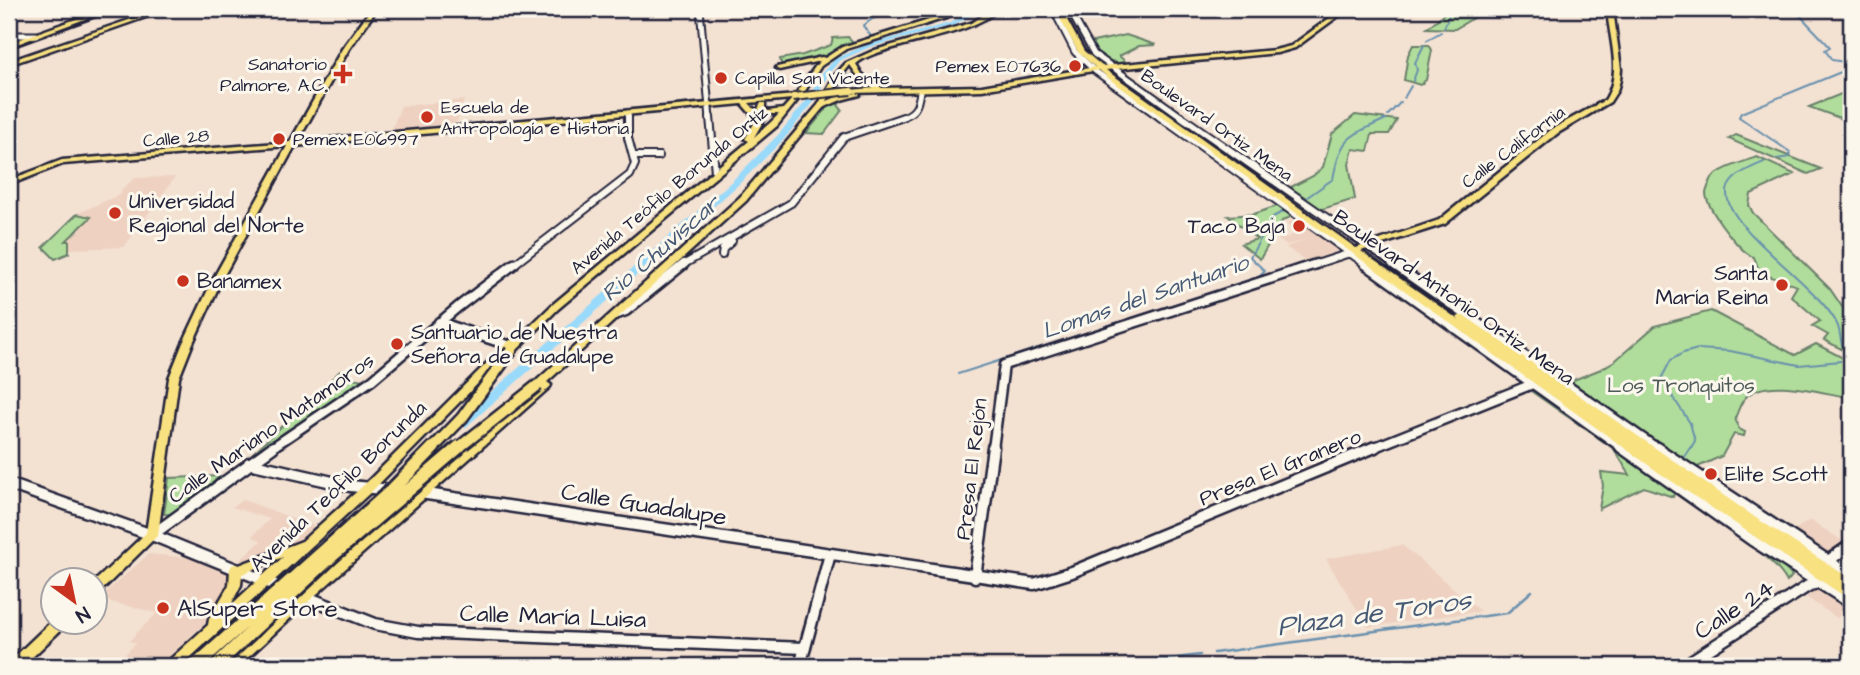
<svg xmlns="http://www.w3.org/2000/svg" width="1860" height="675" font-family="'Architects Daughter',sans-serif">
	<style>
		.built { fill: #eed1c0 }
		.green { fill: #b0dd9b; stroke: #69806b; stroke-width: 2 }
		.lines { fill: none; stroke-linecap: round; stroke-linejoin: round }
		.stream-far1 { stroke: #6990ae; stroke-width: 2 }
		.stream { stroke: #6990ae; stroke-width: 2.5 }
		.river { fill: #99dafb; fill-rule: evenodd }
		.minor-far3-casing { stroke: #22223b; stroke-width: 9 }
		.minor-far2-casing { stroke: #22223b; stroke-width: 10 }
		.minor-far1-casing { stroke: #22223b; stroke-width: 13 }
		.minor-casing { stroke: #22223b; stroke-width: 15 }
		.major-casing { stroke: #22223b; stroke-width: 5 }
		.minor-far3 { stroke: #fbf7ec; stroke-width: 5 }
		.minor-far2 { stroke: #fbf7ec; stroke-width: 6 }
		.minor-far1 { stroke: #fbf7ec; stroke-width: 8 }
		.minor { stroke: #fbf7ec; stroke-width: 10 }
		.major { fill: #f8e181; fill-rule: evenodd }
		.rail { stroke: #22223b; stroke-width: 2 }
		.major-bridge-far2-casing { stroke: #22223b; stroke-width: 10; stroke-linecap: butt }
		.major-bridge-far1-casing { stroke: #22223b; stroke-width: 15; stroke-linecap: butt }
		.major-bridge-casing { stroke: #22223b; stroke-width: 18; stroke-linecap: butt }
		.major-bridge-far2 { stroke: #f8e181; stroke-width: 6 }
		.major-bridge-far1 { stroke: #f8e181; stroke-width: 10 }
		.major-bridge { stroke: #f8e181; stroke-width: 12 }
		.poi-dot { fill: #c8321e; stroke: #fbf7ec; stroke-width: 2.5 }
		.labels { text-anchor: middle; stroke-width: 6; stroke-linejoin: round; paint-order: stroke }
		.far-poi-label { font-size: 18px; fill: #22223b; stroke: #fbf7ec; text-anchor: start }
		.far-street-label { font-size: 18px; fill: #22223b; stroke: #fbf7ec }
		.poi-label { font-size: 21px; fill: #22223b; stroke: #fbf7ec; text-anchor: start }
		.street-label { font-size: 21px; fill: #22223b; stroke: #fbf7ec }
		.park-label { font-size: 21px; fill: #4d5a58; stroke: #fbf7ec }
		.water-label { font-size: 23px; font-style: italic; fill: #465975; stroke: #fbf7ec }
		.near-street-label { font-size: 24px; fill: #22223b; stroke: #fbf7ec }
		.near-poi-label { font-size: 24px; fill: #22223b; stroke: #fbf7ec; text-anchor: start }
		.near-water-label { font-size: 28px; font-style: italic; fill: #465975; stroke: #fbf7ec }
	</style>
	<rect width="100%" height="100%" fill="#f3e1d2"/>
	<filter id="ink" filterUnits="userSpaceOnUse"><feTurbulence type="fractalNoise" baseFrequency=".0143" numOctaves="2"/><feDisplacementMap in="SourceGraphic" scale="14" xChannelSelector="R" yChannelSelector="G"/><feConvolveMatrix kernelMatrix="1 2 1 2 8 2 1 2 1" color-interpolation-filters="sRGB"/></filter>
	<g filter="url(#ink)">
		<path class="built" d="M 464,100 L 455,127 L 390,133 L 401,106 Z
			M 175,177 L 124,247 L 70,249 L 69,242 L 65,242 L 91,217 L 78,215 L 81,212 L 121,194 L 122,189 L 135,178 Z
			M 1299,219 L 1341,249 L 1341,250 L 1308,263 L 1286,247 L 1305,240 L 1286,245 L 1278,240 L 1299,233 L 1286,223 Z
			M 243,500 L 316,527 L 294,545 L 255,560 L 239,561 L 261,541 L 252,536 L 270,519 L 232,507 Z
			M 1810,520 L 1841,540 L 1843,544 L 1825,554 L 1789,533 Z
			M 1402,545 L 1480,611 L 1368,627 L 1326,559 Z
			M 149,554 L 190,558 L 231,575 L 231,588 L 215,614 L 159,666 L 114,666 L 136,643 L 129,641 L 157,613 L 98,599 Z
			M 1820,588 L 1851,606 L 1851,608 L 1837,618 L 1806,597 Z"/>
		<path class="green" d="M 1446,12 L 1450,12 L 1476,16 L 1455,29 L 1427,28 Z
			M 1126,35 L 1156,45 L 1139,46 L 1119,56 L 1125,61 L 1120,64 L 1100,57 L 1089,43 Z
			M 848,37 L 853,42 L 818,59 L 782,66 L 780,59 L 803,55 L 831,45 L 833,38 Z
			M 1413,45 L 1429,45 L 1432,50 L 1426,80 L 1420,85 L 1404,80 L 1408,55 Z
			M 1851,90 L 1851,122 L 1809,107 Z
			M 845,98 L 838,105 L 842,110 L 824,134 L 806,133 L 831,103 Z
			M 1355,115 L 1397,120 L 1389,134 L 1372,134 L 1368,151 L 1353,149 L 1349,164 L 1355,199 L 1319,210 L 1289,188 L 1313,176 L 1323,167 L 1332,134 Z
			M 1736,135 L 1821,169 L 1808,174 L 1729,139 Z
			M 1757,157 L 1794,174 L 1751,194 L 1749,205 L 1753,213 L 1830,289 L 1851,320 L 1851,354 L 1824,340 L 1828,335 L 1812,326 L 1820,321 L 1791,296 L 1797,286 L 1760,273 L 1754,257 C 1741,254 1706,208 1706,193 C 1707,189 1710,182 1712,178 C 1721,168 1744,162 1757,157 Z
			M 1280,205 L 1294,215 L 1282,221 L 1260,259 L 1241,244 L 1257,239 L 1228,216 L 1254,214 Z
			M 77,214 L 91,217 L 66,241 L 69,241 L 69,253 L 55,259 L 43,247 Z
			M 1711,311 L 1795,355 L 1816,344 L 1851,362 L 1851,388 L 1842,396 C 1819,392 1763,376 1745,398 C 1740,403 1738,412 1735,418 L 1739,429 L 1745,432 L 1744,436 L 1734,434 L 1722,456 L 1691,470 L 1566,383 L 1601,369 L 1616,360 L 1655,326 Z
			M 340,371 L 346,372 L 345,377 L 364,380 L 315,415 L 249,457 Z
			M 1531,387 L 1782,565 L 1792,576 L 1787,582 C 1773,553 1702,513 1674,493 L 1673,497 L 1644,487 L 1599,509 L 1603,486 L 1601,472 L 1630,475 L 1614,449 L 1528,389 Z
			M 220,476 C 207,487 182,518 164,514 L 169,478 Z"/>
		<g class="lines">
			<path class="stream-far1" d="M 1794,9 L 1830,47 L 1825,50 L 1832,60 L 1851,63
				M 1452,10 L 1455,9
				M 1444,28 L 1450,13
				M 871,36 L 863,26 L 872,19 L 896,11 L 892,9
				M 1427,40 L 1441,32
				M 1413,81 L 1417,70 L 1415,63 L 1424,45
				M 1404,98 L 1411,86
				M 1388,115 L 1401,102
				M 1776,159 L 1790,157 L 1790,152 L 1739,117 L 1741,113 L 1841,72 L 1851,72
				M 1764,162 C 1752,167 1729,176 1727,191 C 1724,228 1819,285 1837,324 C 1840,330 1840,338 1842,345
				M 1306,198 L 1333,179 C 1341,136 1348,137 1386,119
				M 958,374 L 1259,277 L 1265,271 L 1250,257 L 1273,217 L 1284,211
				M 1690,449 L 1695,441 L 1690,423 L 1661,379 L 1671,360 L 1683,353 L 1698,349 L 1730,351 L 1799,365 L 1841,361"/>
			<path class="stream" d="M 1683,459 L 1691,447
				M 1214,653 L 1507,613 L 1532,591
				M 1152,661 L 1200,655
				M 1111,666 L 1138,663"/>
			<path class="river" d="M 976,9 L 983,9 L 954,25 L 870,47 L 839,61 L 828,75 L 813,103 L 784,139 L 738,185 L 466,427 L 458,427 L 456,424 L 458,421 L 732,181 L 778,135 L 807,100 L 821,74 L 835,59 L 866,45 L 950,23 Z"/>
			<g class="minor-far3-casing">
				<path id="minor-far3" d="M 700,9 L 710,119
					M 1053,9 L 1075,52 L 1095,71 L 1162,119
					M 1069,9 L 1094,54 L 1185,119
					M 9,35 L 36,35
					M 628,113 L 628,119
					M 898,119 C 915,113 918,108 920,91"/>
			</g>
			<g class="minor-far2-casing">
				<path id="minor-far2" d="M 710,117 L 715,172
					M 1160,117 L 1368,266
					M 1182,117 L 1396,266
					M 634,156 L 659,156
					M 722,255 L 723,249 L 732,241
					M 512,266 L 630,175 L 635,164 L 628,138 L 628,117
					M 681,266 L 791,203 L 844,137 L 903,117
					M 1310,266 L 1350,253"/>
			</g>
			<g class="minor-far1-casing">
				<path id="minor-far1" d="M 1365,264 L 1624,449
					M 1393,264 L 1658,449
					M 618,314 L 626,311 L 684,264
					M 439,322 L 514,347
					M 270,449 L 372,380 L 458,307 L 514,264
					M 993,449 L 1004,365 L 1316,264
					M 1370,449 L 1540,381"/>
			</g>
			<g class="minor-casing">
				<path id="minor" d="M 1621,447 L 1752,540 L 1851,603
					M 1655,447 L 1851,576
					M 249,463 L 350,486 L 393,490
					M 9,484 L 152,535 L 285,589
					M 420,493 L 1034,584 L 1072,572 L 1375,447
					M 152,535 L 273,447
					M 1825,563 L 1851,545
					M 1837,570 L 1851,560
					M 975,577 L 993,447
					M 304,596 L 375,624 L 418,632 L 805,648
					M 800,666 L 830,554
					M 1683,666 L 1808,586 L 1820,582"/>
			</g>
			<g class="major-casing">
				<path id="major" d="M 104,9 L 112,9 L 9,47 L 9,43 Z
					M 161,9 L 169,9 L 9,65 L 9,61 Z
					M 371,9 L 377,9 L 349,49 L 298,141 L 795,95 L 817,64 L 820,61 L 779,70 L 776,68 L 777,67 L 822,57 L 825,58 L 842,47 L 942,16 L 956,9 L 963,9 L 946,18 L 846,49 L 821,66 L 805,91 L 777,126 L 558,309 L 514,353 L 508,353 L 372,491 L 181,666 L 165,666 L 167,662 L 208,625 L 209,619 L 229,585 L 230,569 L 232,565 L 236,564 L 239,565 L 302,541 L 364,485 L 510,340 L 516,340 L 552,305 L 749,141 L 745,139 L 756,120 L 742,104 L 295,146 L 222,279 L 192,345 L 179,378 L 158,535 L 98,594 L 94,595 L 94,582 L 146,533 L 169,378 L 182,345 L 213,279 L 287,146 L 63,164 L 9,185 L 9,180 L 62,160 L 290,142 L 342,49 ZM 792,99 L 783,109 L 768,111 L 765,108 L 765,103 L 761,103 L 758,109 L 764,114 L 779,114 L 771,122 L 754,137 L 764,120 L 749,103 ZM 283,557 L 231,605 L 241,585 L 242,574 Z
					M 993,9 L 1000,9 C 971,32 932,37 897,47 C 883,51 867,55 856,64 L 862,74 L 882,88 L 982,86 L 1095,67 L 1078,52 L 1055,9 L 1061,9 L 1084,51 L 1102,66 L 1275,50 L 1291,46 L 1342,9 L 1348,9 L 1295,48 L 1277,53 L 1106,70 L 1356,248 L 1439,220 L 1552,129 L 1605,100 C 1623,72 1609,39 1607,9 L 1613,9 L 1621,69 L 1620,80 L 1617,91 L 1610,102 L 1558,133 L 1445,224 L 1361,251 L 1459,320 L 1457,318 L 1459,316 L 1465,316 L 1759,520 L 1851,579 L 1851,599 L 1847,598 L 1658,472 L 1112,81 L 1099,70 L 982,90 L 851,93 L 849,92 L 849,90 L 874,88 L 867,84 L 866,86 C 862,86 859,83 855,82 C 840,76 833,90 827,101 L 837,97 L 857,93 L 860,95 L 841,100 L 823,108 L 746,201 L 547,382 L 551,385 L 550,387 L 309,601 L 239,666 L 223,666 L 225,662 L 301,593 L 536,388 L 533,385 L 534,383 L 740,197 L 818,105 L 835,75 L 846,63 L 875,50 L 971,23 ZM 850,65 L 860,79 L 849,77 L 839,79 Z
					M 52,621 L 52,622 L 66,622 L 65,626 L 23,666 L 9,666 L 9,662 Z"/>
			</g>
			<use href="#minor-far3" class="minor-far3"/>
			<use href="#minor-far2" class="minor-far2"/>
			<use href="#minor-far1" class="minor-far1"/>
			<use href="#minor" class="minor"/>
			<use href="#major" class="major"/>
			<path class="rail" d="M 9,49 L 119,9"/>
			<g class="major-bridge-far2-casing">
				<path id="major-bridge-far2" d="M 793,97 L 851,91"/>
			</g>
			<g class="major-bridge-far1-casing">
				<path id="major-bridge-far1" d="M 432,449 L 462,418 L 511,351
					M 457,449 L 538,385"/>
			</g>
			<g class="major-bridge-casing">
				<path id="major-bridge" d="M 195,666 L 391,491 L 434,447
					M 215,666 L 332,556 L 459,447"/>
			</g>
			<use href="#major-bridge-far2" class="major-bridge-far2"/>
			<use href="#major-bridge-far1" class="major-bridge-far1"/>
			<use href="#major-bridge" class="major-bridge"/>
		</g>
	</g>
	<g class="poi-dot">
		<circle cx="1075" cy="66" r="7"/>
		<path d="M339.5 63.5h7v7h7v7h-7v7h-7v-7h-7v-7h7z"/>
		<circle cx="721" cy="78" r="7"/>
		<circle cx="427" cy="117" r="7"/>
		<circle cx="279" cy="139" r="7"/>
		<circle cx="115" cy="213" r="7"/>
		<circle cx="1299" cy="226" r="7"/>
		<circle cx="183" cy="281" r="7"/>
		<circle cx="1782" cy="285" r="7"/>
		<circle cx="397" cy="344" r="7"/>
		<circle cx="1711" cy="474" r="7"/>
		<circle cx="163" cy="608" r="7"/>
	</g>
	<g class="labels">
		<g class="far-poi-label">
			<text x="327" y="70" text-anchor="end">Sanatorio<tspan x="327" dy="21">Palmore, A.C.</tspan></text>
			<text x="1061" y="72" text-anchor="end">Pemex E07636</text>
			<text x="735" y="84">Capilla San Vicente</text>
			<text x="441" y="113">Escuela de<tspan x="441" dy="21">Antropología e Historia</tspan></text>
			<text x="293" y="145">Pemex E06997</text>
		</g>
		<g class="far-street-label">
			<text transform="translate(1217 125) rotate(35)" y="6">Boulevard Ortiz Mena</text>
			<text transform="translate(176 138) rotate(-5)" y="6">Calle 28</text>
			<text transform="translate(1513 147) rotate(-37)" y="6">Calle California</text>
			<text transform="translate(669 190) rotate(-40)" y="6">Avenida Teófilo Borunda Ortíz</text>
		</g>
		<g class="poi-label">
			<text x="129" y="208">Universidad<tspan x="129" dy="24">Regional del Norte</tspan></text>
			<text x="1285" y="233" text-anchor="end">Taco Baja</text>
			<text x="1768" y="280" text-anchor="end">Santa<tspan x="1768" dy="24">María Reina</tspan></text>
			<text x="197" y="288">Banamex</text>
			<text x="411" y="339">Santuario de Nuestra<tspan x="411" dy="24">Señora de Guadalupe</tspan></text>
			<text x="1725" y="481">Elite Scott</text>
		</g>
		<g class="street-label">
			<text transform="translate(1454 297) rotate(35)" y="7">Boulevard Antonio Ortiz Mena</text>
			<text transform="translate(271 428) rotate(-35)" y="7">Calle Mariano Matamoros</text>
			<text transform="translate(1280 467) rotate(-22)" y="7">Presa El Granero</text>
			<text transform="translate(971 469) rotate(-83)" y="7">Presa El Rejón</text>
			<text transform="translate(338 486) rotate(-44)" y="7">Avenida Teófilo Borunda</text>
		</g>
		<g class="park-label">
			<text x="1681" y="392">Los Tronquitos</text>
		</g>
		<g class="water-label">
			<text transform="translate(660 248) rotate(-41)" y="8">Rio Chuviscar</text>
			<text transform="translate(1145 296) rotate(-19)" y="8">Lomas del Santuario</text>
		</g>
		<g class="near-street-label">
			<text transform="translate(644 504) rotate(9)" y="8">Calle Guadalupe</text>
			<text transform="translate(1734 609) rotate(-33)" y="8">Calle 24</text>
			<text transform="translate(553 616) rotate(2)" y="8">Calle María Luisa</text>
		</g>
		<g class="near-poi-label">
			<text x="177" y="616">AlSuper Store</text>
		</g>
		<g class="near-water-label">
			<text transform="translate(1374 612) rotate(-8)" y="10">Plaza de Toros</text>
		</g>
	</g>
	<rect width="1860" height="675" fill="none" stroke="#fbf7ec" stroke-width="35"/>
	<rect x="18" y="18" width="1825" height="640" fill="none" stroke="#22223b" stroke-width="2.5" filter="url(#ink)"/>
	<g transform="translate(74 601) rotate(147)"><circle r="33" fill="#fbf7ec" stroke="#a4a2a5" stroke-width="2"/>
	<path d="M0-5L12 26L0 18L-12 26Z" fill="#c8321e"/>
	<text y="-10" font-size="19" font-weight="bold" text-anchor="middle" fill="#22223b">N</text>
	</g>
</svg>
